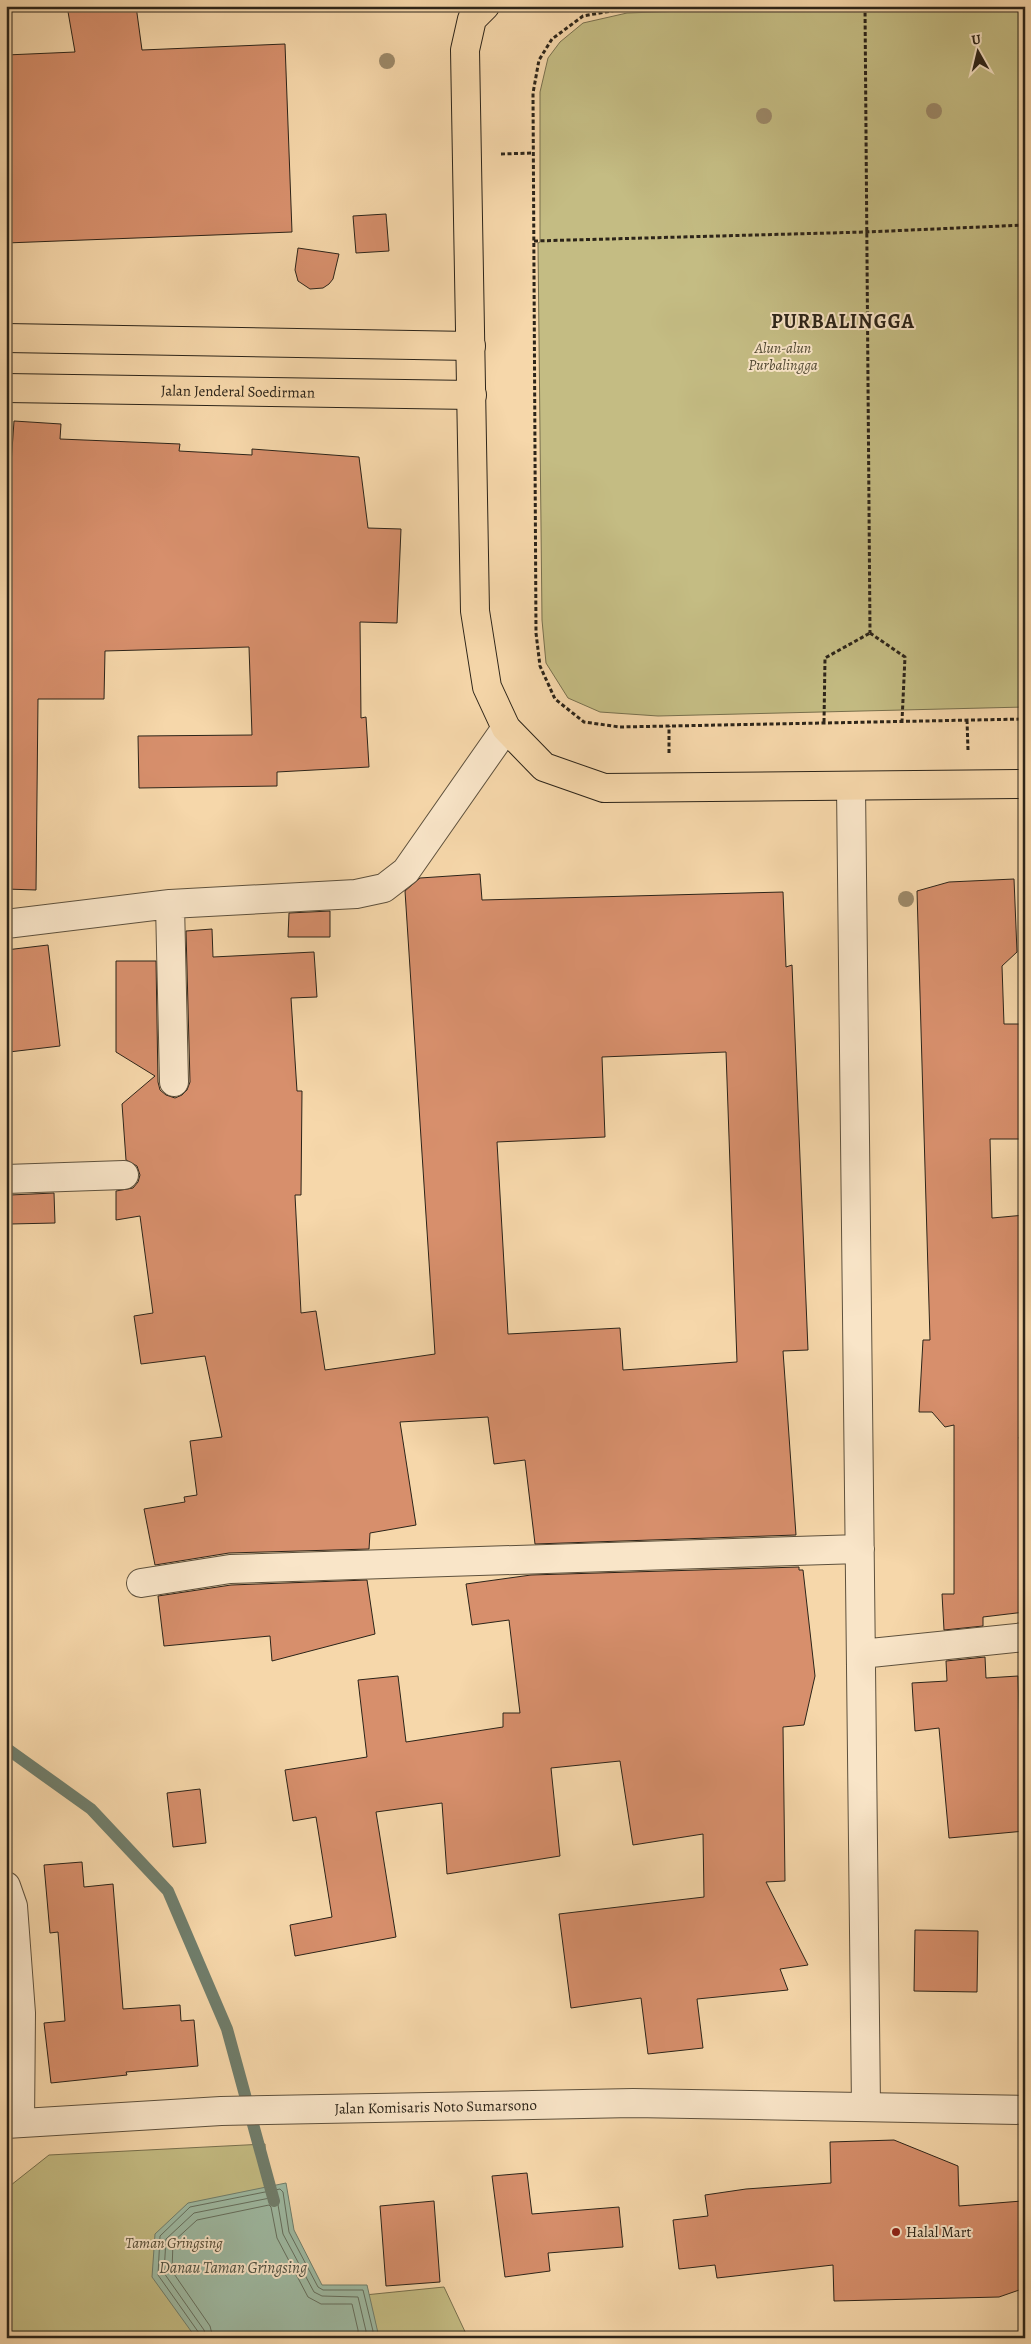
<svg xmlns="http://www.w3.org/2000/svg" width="1031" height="2344" font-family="Alegreya,serif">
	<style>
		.green { fill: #c4bc83; stroke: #78704e }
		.water { fill: #9ebaa3; stroke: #707e6c }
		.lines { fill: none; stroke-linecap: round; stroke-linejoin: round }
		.shore { stroke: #656f5e; stroke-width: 1 }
		.stream { stroke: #707e6c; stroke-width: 12 }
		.building { fill: #d78f6c; stroke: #2c2419; fill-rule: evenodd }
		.minor-casing { stroke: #5e513d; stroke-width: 30 }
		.tertiary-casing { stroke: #5e513d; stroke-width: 30 }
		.primary-casing { stroke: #2c2419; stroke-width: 30 }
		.path { stroke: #2c2419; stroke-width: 3; stroke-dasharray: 4 2.5; stroke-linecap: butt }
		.minor { stroke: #f9e5c8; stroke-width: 28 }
		.tertiary { stroke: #f9e5c8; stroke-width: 28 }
		.primary { stroke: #f6d7aa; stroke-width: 28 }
		.tree { fill: #9c8969 }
		.poi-dot { fill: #8f2418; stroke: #f9e5c8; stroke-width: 2 }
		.labels { text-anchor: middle; stroke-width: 4; stroke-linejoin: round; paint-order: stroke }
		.park-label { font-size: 15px; font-style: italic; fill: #524a34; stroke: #f9e5c8 }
		.street-label { font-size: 15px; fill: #2c2419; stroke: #f9e5c8 }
		.poi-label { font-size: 15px; fill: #2c2419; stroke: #f9e5c8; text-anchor: start }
		.water-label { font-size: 16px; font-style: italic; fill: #4e5142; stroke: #f9e5c8 }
		.district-label { font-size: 20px; font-weight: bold; letter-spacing: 1px; fill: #2c2419; stroke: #f9e5c8 }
	</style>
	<rect width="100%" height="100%" fill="#f6d7aa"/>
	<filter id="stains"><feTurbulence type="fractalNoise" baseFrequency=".004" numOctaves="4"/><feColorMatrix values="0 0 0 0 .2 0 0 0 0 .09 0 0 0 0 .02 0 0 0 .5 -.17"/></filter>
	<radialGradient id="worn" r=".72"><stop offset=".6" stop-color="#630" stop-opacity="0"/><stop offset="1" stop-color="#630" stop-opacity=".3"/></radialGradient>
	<path class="green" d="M 825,6 L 1025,6 L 1025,707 L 658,716 L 600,712 L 568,698 L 546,663 L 542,620 L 538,243 L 540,242 L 540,92 L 548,58 L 560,42 L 583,23 L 627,13 Z
		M 265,2144 L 267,2223 L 325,2299 L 444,2287 L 468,2338 L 8,2338 L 6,2336 L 6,2189 L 49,2155 Z"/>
	<path class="water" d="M 286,2183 L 294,2230 L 322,2285 L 367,2285 L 378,2333 L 375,2338 L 196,2338 L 152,2277 L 155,2234 L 188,2203 Z"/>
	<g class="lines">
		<path class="shore" d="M 200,2338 L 199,2333 L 158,2275 L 160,2236 L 190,2207 L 280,2189 L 283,2192 L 289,2232 L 318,2287 L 323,2290 L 363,2290 L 373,2331 L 371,2338
			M 206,2338 L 204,2330 L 164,2273 L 166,2239 L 194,2213 L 275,2197 L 277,2199 L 283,2234 L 314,2292 L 322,2296 L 358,2297 L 366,2331 L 365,2338
			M 213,2338 L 210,2326 L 172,2271 L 173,2242 L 197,2220 L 269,2205 L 271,2207 L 277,2238 L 308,2297 L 321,2304 L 352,2304 L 358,2330 L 358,2338"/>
		<path class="stream" d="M 6,1748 L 91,1809 L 168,1891 L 227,2029 L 274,2201"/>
	</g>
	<path class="building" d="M 67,6 L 136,6 L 142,50 L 285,44 L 292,232 L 6,243 L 6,55 L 75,52 Z
		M 386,214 L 389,251 L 356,253 L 353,216 Z
		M 298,248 L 339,254 L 333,279 L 329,284 L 323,288 L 310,289 L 298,281 L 295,270 Z
		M 14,421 L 61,424 L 60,439 L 180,444 L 179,451 L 252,455 L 252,449 L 359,457 L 368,528 L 401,529 L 397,623 L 360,622 L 361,718 L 366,717 L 369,767 L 277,772 L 277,786 L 139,788 L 138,736 L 252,735 L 249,647 L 105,651 L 104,699 L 38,699 L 36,890 L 6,889 L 6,537 Z
		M 480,874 L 482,900 L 783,892 L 786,967 L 792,965 L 808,1350 L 783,1351 L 796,1535 L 535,1544 L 525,1460 L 494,1464 L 488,1417 L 400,1422 L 416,1525 L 370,1533 L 369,1549 L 229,1553 L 155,1565 L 144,1509 L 185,1502 L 184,1497 L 197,1495 L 190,1441 L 222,1437 L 205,1356 L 141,1364 L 134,1316 L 153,1313 L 140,1216 L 116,1220 L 116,1191 L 133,1188 L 138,1182 L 140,1175 L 137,1166 L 126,1160 L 122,1104 L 155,1076 L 116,1052 L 116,961 L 156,961 L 158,1082 L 160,1090 L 166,1095 L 175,1098 L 182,1095 L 187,1090 L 190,1082 L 186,931 L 212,929 L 213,957 L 314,952 L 317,997 L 291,998 L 297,1091 L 302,1091 L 301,1195 L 295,1195 L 301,1313 L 316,1311 L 325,1370 L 435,1354 L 405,891 L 420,878 ZM 726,1052 L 737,1362 L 623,1370 L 620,1328 L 508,1334 L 497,1142 L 605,1137 L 602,1057 Z
		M 1014,879 L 1017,952 L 1002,966 L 1004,1024 L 1025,1024 L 1025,1139 L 990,1139 L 992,1218 L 1025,1215 L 1025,1437 L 1019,1437 L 1025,1472 L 1025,1612 L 983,1617 L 983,1626 L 944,1630 L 942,1594 L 954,1594 L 954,1425 L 945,1427 L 932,1412 L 919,1412 L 923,1340 L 930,1340 L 917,891 L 949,882 Z
		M 330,911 L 330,937 L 288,937 L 289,913 Z
		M 48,945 L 60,1046 L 9,1052 L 6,1029 L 6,950 Z
		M 54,1193 L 55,1223 L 11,1224 L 10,1195 Z
		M 799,1567 L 799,1570 L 803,1570 L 815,1676 L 804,1725 L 783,1727 L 785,1881 L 766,1882 L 808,1965 L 780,1969 L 788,1990 L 697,1999 L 703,2048 L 648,2054 L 641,1998 L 571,2008 L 559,1914 L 704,1897 L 703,1834 L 633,1845 L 620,1761 L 551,1768 L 560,1856 L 447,1874 L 442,1803 L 376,1812 L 396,1937 L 295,1956 L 290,1925 L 332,1917 L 316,1817 L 293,1821 L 285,1770 L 367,1757 L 358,1680 L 398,1676 L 406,1742 L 503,1727 L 503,1713 L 520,1713 L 509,1620 L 472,1625 L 466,1584 L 531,1575 Z
		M 367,1580 L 375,1634 L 272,1661 L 270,1636 L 164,1646 L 158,1596 L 231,1585 Z
		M 985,1657 L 986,1678 L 1018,1676 L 1020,1742 L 1025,1741 L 1025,1831 L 949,1838 L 939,1728 L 915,1731 L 912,1683 L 947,1681 L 946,1661 Z
		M 200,1789 L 206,1843 L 173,1847 L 167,1793 Z
		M 82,1862 L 84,1887 L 113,1884 L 123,2009 L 180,2005 L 181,2021 L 194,2020 L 198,2066 L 126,2072 L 127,2075 L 51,2083 L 44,2023 L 65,2021 L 58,1932 L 50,1933 L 44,1865 Z
		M 915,1930 L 978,1931 L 977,1992 L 914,1991 Z
		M 894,2140 L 958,2166 L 959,2206 L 1022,2201 L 1025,2288 L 999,2297 L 834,2301 L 833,2265 L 717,2278 L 715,2265 L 679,2269 L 673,2220 L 708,2216 L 705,2195 L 746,2189 L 831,2183 L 830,2142 Z
		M 527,2173 L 532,2214 L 619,2207 L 623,2247 L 548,2253 L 550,2271 L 505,2277 L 492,2176 Z
		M 434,2201 L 440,2282 L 386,2286 L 380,2206 Z"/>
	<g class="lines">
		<g class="minor-casing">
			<path id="minor" d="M 851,787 L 866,2107
				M 170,904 L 174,1082
				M 6,924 L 170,904 L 356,894 L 384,888 L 406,871 L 506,728
				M 6,1179 L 124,1175
				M 141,1583 L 230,1569 L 860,1549
				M 861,1654 L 1025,1637
				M 6,1886 L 13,1906 L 21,2013 L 20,2123"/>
		</g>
		<g class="tertiary-casing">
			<g id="tertiary">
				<path id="s1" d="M 6,2124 L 221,2111 L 633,2103 L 1025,2110"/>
			</g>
		</g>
		<g class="primary-casing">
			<g id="primary">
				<path d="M 485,6 L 472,19 L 465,50 L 475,611 L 487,687 L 506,728 L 544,767 L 604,788 L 1025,784"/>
				<path d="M 6,338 L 471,346"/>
				<path id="s2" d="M 6,388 L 472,395"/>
			</g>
		</g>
		<path class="path" d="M 667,6 L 628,8 L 583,16 L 552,39 L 539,60 L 533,93 L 536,633 L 540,666 L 555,699 L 584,722 L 620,727 L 1025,719
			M 865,6 L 870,633
			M 501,154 L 533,153
			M 534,241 L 866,232 L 1025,225
			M 870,633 L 905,657 L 902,721
			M 967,720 L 968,750
			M 824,722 L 825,658 L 870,633
			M 669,753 L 669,726"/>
		<use href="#minor" class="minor"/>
		<use href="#tertiary" class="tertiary"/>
		<use href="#primary" class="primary"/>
	</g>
	<g class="tree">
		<circle cx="387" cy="61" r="8"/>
		<circle cx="934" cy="111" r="8"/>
		<circle cx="764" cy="116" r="8"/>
		<circle cx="906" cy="899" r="8"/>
	</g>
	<circle class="poi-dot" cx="896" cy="2232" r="5"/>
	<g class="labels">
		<g class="park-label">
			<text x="783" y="353">Alun-alun<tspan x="783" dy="17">Purbalingga</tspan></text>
			<text x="174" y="2248">Taman Gringsing</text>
		</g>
		<g class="street-label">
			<text dy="5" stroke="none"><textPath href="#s2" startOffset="232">Jalan Jenderal Soedirman</textPath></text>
			<text dy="5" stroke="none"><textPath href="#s1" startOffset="430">Jalan Komisaris Noto Sumarsono</textPath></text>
		</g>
		<g class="poi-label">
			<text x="906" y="2237">Halal Mart</text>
		</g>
		<g class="water-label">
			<text x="233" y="2273">Danau Taman Gringsing</text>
		</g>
		<g class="district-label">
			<text x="843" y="328">PURBALINGGA</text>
		</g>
	</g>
	<rect width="1031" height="2344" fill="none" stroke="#f6d7aa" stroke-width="25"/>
	<rect x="8" y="8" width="1016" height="2329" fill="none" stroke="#2c2419" stroke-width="2.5"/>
	<rect x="12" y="12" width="1006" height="2319" fill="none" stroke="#2c2419"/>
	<g transform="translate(978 52) rotate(352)" stroke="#f9e5c8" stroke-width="4" paint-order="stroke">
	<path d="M0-4L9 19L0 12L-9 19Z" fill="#2c2419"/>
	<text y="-8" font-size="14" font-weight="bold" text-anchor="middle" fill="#2c2419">U</text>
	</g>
	<rect width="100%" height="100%" filter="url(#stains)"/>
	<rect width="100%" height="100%" fill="url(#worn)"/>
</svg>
